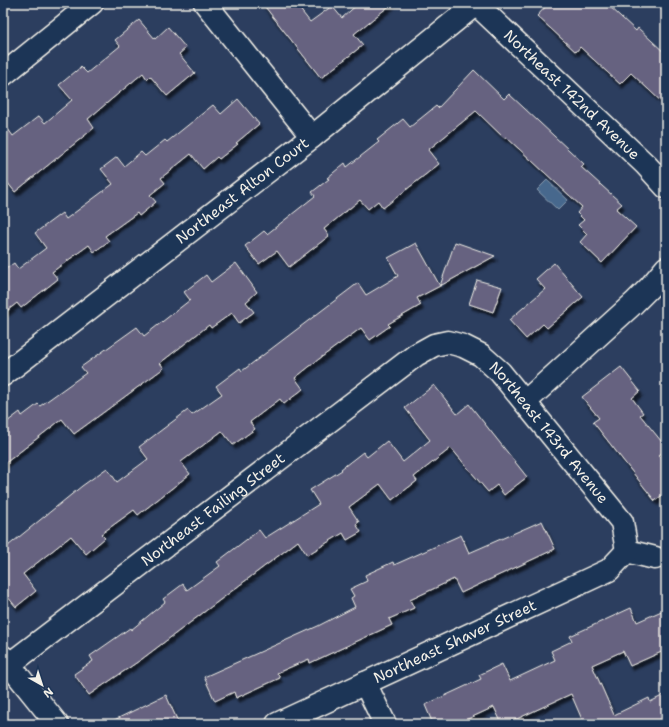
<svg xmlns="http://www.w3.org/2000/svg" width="669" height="727" font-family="'Shantell Sans',sans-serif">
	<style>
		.water { fill: #47688d; stroke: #8c9fb1 }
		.building { fill: #666280; stroke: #f4f1e8; filter: url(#shadow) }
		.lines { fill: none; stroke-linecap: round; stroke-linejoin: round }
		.minor-casing { stroke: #f4f1e8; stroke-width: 25 }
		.minor { stroke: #1d3557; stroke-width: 22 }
		.labels { text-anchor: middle; stroke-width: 3.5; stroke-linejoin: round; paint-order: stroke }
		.street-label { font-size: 15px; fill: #f4f1e8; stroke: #1d3557 }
	</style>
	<defs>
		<filter id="shadow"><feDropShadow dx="2.5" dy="4.5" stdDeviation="1" flood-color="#0009"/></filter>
	</defs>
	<rect width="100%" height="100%" fill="#2c3e5f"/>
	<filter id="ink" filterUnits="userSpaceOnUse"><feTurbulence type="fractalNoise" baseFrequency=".025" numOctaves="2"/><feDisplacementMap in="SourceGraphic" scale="8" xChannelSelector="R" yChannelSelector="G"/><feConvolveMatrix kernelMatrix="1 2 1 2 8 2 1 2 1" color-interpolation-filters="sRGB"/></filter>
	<g filter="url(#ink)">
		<path class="water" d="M 547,180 L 568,200 L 558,210 L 537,190 Z"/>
		<path class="building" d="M 262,3 L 295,3 L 310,22 L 332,6 L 342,18 L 359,3 L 393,3 L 354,34 L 363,45 L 321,78 Z
			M 549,3 L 606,3 L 636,31 L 638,28 L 666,54 L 666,106 L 631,73 L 620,84 L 580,47 L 576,52 L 537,16 Z
			M 139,20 L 155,39 L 168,27 L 186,48 L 179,54 L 195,73 L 167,96 L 150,76 L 147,79 L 143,73 L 88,119 L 94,128 L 15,192 L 3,177 L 3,122 L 13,136 L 39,116 L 45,123 L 72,100 L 59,85 L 81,67 L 87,73 L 120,46 L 115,40 Z
			M 474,70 L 504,99 L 509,94 L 584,164 L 581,167 L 622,204 L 616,209 L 636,227 L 602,263 L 580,242 L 587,234 L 578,225 L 584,220 L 577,213 L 582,207 L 506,137 L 504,138 L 476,111 L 428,150 L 439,164 L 383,208 L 378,201 L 368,209 L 360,200 L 324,229 L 329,236 L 289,267 L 277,251 L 259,264 L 245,246 L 264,231 L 267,234 L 315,196 L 312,192 L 329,179 L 327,178 L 345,163 L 347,167 L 379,142 L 377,140 L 403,119 L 410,127 L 436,106 L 438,108 Z
			M 238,99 L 259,124 L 236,143 L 238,144 L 219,159 L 217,157 L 203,169 L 191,154 L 161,178 L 165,183 L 150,195 L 156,202 L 139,216 L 137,213 L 105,236 L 109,241 L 94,252 L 89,245 L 52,272 L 58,279 L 21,308 L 17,303 L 3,314 L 3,271 L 14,263 L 18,269 L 46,248 L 35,233 L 62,213 L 66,219 L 113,184 L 101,169 L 117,157 L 124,166 L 141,152 L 145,156 L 165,140 L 167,142 L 213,105 L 221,114 Z
			M 455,242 L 495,256 L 440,286 Z
			M 416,243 L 440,286 L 417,298 L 421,305 L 388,324 L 390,326 L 370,340 L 361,328 L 319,359 L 295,378 L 303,389 L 284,404 L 280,399 L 250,422 L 255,429 L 233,445 L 222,431 L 181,462 L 190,474 L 138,515 L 134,510 L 101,534 L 105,538 L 86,554 L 71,536 L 23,574 L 36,591 L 16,607 L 3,591 L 3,550 L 82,486 L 107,468 L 117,482 L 148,459 L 139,447 L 188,410 L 192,415 L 222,394 L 216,386 L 240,368 L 242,371 L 358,283 L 366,295 L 398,276 L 388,258 Z
			M 236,263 L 257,292 L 246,302 L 254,312 L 239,323 L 232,313 L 211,328 L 209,325 L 160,363 L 164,368 L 74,434 L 62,419 L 3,465 L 3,425 L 20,412 L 22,416 L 38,404 L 40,406 L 86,373 L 81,367 L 137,327 L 144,336 L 190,300 L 184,292 L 206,275 L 211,282 Z
			M 554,263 L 583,297 L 547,328 L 543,324 L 526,339 L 509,320 L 545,289 L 536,279 Z
			M 477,280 L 502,287 L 493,312 L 469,304 Z
			M 621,367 L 640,391 L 632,398 L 643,413 L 640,415 L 666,447 L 666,450 L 659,455 L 666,465 L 666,492 L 655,501 L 593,422 L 599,418 L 582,397 Z
			M 434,385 L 457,414 L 469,404 L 527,477 L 504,495 L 497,485 L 488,492 L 451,448 L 414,477 L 417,481 L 392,500 L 380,484 L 349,507 L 359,522 L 356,524 L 361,532 L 347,540 L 343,533 L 307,555 L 298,541 L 142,659 L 89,695 L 74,674 L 93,661 L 90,656 L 130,628 L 131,630 L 165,602 L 163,599 L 183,584 L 187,590 L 220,566 L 217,562 L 259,530 L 265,538 L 319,504 L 310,490 L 342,470 L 341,469 L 363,452 L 367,457 L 387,441 L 403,462 L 430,440 L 405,408 Z
			M 542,521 L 555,549 L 461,593 L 454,579 L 410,600 L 414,608 L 389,619 L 392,625 L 310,663 L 309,659 L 277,673 L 280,678 L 236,698 L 234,692 L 215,701 L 204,677 L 318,626 L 355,607 L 351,598 L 354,596 L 350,589 L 367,581 L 365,575 L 393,562 L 394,565 L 461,535 L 469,553 Z
			M 631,608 L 637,622 L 666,609 L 666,650 L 630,666 L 623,651 L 592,665 L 614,715 L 649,698 L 650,702 L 666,694 L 666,724 L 584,724 L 571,694 L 506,724 L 502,724 L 494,707 L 457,724 L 433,724 L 425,705 L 481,679 L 479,675 L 502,664 L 510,681 L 555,660 L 551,651 L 572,641 L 570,636 Z
			M 166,695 L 179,724 L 106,724 Z"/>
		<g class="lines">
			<g class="minor-casing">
				<g id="minor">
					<path d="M 205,3 L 312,137"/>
					<path id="s1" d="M 476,4 L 646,165 L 666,187"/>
					<path d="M 3,75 L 92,3"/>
					<path id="s2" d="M 3,375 L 312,137 L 477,3"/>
					<path d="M 525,402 L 634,303 L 650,287 L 666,268"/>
					<path d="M 627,551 L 655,558"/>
					<path d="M 3,657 L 57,724"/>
					<path id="s3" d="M 10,664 L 416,355 L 434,345 L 448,342 L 463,346 L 481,355 L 500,372 L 622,522 L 627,551"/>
					<path d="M 365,683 L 385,724"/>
					<path id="s4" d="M 277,724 L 609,570 L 627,551"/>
				</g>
			</g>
			<use href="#minor" class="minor"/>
		</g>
	</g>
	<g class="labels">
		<g class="street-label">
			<text dy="5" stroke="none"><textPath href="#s1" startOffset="132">Northeast 142nd Avenue</textPath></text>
			<text dy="5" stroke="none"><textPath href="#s2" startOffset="302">Northeast Alton Court</textPath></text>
			<text dy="5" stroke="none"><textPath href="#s3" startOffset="684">Northeast 143rd Avenue</textPath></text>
			<text dy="5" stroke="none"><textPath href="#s3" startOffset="255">Northeast Failing Street</textPath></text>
			<text dy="5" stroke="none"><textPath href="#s4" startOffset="196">Northeast Shaver Street</textPath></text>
		</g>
	</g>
	<rect width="669" height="727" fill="none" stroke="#1d3557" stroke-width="16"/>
	<rect x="8" y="8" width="653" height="711" fill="none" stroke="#f4f1e8" stroke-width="1.5" filter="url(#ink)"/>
	<g transform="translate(42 685) rotate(141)" stroke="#1d3557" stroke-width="3" paint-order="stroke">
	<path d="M0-3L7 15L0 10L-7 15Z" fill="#f4f1e8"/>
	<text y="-6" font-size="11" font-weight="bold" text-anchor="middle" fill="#f4f1e8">N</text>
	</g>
</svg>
